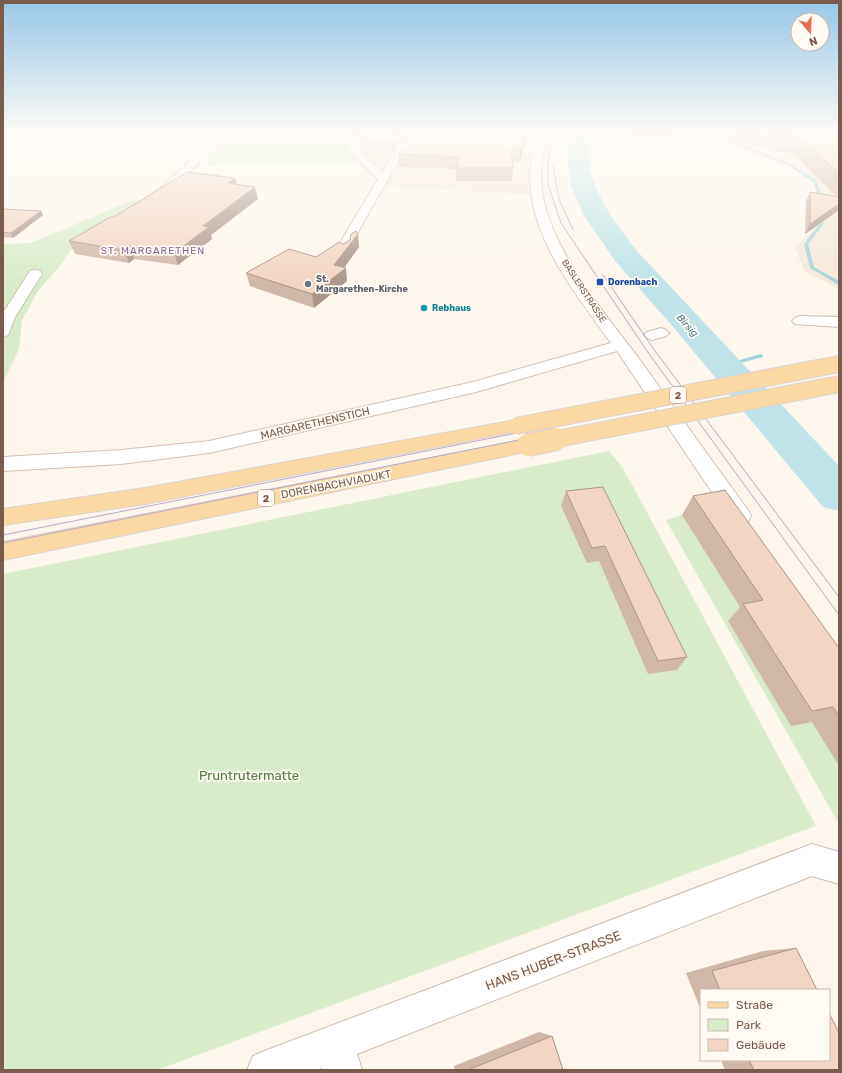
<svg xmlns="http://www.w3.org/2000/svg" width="842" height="1073" font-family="Rubik,sans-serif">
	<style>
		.residential { fill: #f5e8da }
		.green { fill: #d8ecc9 }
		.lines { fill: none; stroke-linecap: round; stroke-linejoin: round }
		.stream { fill: #a5d3da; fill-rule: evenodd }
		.river { fill: #bfe3e8; fill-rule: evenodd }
		.minor-casing { stroke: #d1beb0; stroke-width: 2 }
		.secondary-casing { stroke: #d6c0b0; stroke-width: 2 }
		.primary-casing { stroke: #dad1cd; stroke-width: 2 }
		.minor { fill: #fff; fill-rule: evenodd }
		.secondary { fill: #fff; fill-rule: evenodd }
		.primary { fill: #fbd9a5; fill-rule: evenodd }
		.tram { stroke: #b9a8c9; stroke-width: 1 }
		.primary-bridge-far1-casing { stroke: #dad1cd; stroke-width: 18; stroke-linecap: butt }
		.primary-bridge-casing { stroke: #dad1cd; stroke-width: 24; stroke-linecap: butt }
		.primary-bridge-far1 { stroke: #fbd9a5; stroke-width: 16 }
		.primary-bridge { stroke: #fbd9a5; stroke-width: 22 }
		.wall { fill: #d1b7a8 }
		.shaded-wall { fill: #aa9588 }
		.building { fill: #f3d5c3; stroke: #aa9588 }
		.transit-dot { fill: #1a4fb4; stroke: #fffaf3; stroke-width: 1.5 }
		.worship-dot { fill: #6b7280; stroke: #fffaf3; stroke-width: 1.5 }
		.culture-dot { fill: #0f9aa8; stroke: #fffaf3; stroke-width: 1.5 }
		.labels { text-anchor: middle; stroke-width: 3.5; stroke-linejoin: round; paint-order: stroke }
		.far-worship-label { font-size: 9px; font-weight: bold; fill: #5b616d; stroke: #fffaf3; text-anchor: start }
		.far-transit-label { font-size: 9px; font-weight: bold; fill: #164399; stroke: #fffaf3; text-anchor: start }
		.far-street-label { font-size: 9px; fill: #7a5c4d; stroke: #fffaf3 }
		.far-culture-label { font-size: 9px; font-weight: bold; fill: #0d838f; stroke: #fffaf3; text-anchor: start }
		.far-neighbourhood-label { font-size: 10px; letter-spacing: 1px; fill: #846695; stroke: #fffaf3 }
		.far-water-label { font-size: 10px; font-style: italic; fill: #437c86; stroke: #fffaf3 }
		.shield { fill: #fffaf3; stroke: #a28b7f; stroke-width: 1 }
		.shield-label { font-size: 10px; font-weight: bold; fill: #7a5c4d }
		.street-label { font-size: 11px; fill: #7a5c4d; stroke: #fffaf3 }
		.near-park-label { font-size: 13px; fill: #537a41; stroke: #fffaf3 }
		.near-street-label { font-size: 13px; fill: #7a5c4d; stroke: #fffaf3 }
	</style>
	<rect width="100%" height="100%" fill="#fdf6ec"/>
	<path class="residential" d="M 341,134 L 541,134 L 537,195 L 371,186 L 377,178 L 363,167 Z
		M 607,134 L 673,134 L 677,140 L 611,139 Z
		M 704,134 L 839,134 L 839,289 L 804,271 L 795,247 L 820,223 L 822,202 L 813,181 L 787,166 Z"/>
	<path class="green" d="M 3,134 L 215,134 L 209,139 L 3,142 Z
		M 228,134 L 341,134 L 347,146 L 363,165 L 207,165 Z
		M 133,200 L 149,201 L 88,237 L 70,251 L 60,266 L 38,291 L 22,320 L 19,349 L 3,382 L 3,244 L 31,243 Z
		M 609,451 L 623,468 L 816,826 L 157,1070 L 3,1070 L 3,574 Z
		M 682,515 L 839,694 L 839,824 L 666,520 Z"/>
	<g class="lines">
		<path class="stream" d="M 710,134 L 715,134 L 791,164 L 816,180 L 825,203 L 824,219 L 823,225 L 808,244 L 814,267 L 839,281 L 839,285 L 810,268 L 804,244 L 819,225 L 820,219 L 821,203 L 813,182 L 789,166 Z
			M 761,354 L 763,355 L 763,357 L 725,367 L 722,365 Z"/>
		<path class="river" d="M 571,134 L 591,134 C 590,142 588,151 589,159 C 593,195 615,222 636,250 L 839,466 L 839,511 L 823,507 L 674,328 L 616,262 L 584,216 L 571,185 L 567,158 Z"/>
		<g class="minor-casing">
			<path id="minor" d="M 218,134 L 227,134 L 175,187 L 163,195 L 155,195 L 153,193 L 167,183 Z
				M 340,134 L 349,134 L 360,151 L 382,172 L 406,134 L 415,134 L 376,200 L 352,243 L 350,252 L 344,256 L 338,252 L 340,243 L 378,179 L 353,155 Z
				M 35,270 L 40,271 L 42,274 L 15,317 L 8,335 L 3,337 L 3,313 L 30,271 Z
				M 800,316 L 839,317 L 839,327 L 795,324 L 792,321 L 795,318 Z
				M 661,328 L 666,330 L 669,333 L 666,336 L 652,340 L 647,338 L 644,335 L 647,332 Z
				M 812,844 L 839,852 L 839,884 L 812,876 L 357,1054 L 362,1070 L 322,1070 L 322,1068 L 317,1070 L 247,1070 L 253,1056 L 267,1050 Z"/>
		</g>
		<g class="secondary-casing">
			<path id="secondary" d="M 536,134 L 546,134 C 541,159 538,184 546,209 C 563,266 605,313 640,360 C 676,410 711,460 748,510 L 751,516 L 748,522 L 740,524 L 732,522 L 617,351 L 476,392 L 209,453 L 121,464 L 3,471 L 3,457 L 121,450 L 209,441 L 473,382 L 611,343 C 579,299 535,244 531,189 C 529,170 532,152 536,134 Z"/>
		</g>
		<g class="primary-casing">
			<path id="primary" d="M 516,420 L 523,422 L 525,426 L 523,430 L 145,504 L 3,525 L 3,509 L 145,488 Z
				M 528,439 L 535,440 L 538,445 L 535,450 L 3,560 L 3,542 Z"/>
		</g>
		<use href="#minor" class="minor"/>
		<use href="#secondary" class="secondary"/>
		<use href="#primary" class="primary"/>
		<path class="tram" d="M 552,134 L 548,162 L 548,184 L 561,223 L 647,351 L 839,615
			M 553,166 L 559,199 L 573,230
			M 603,275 L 655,351 L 839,597
			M 3,535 L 839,369
			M 3,543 L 839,376"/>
		<g class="primary-bridge-far1-casing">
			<path id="primary-bridge-far1" d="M 516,426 L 839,364
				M 552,440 L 839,384"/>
		</g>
		<g class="primary-bridge-casing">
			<path id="primary-bridge" d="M 528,445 L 557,439"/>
		</g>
		<use href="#primary-bridge-far1" class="primary-bridge-far1"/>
		<use href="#primary-bridge" class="primary-bridge"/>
	</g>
	<path class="wall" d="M 352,134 L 404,134 L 393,152 L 361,150 L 360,138 L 361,136 L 352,136 Z
		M 410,134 L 528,134 L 519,163 L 513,163 L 513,168 L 512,181 L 456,181 L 456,169 L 399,167 L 399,154 Z
		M 632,134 L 678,134 L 676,140 L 635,139 Z
		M 725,134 L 839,134 L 839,210 L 805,234 L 806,201 L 810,192 L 836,196 L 791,152 L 771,152 L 762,146 L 757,146 L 750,139 L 742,140 L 730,134 L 727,135 Z
		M 237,184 L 258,199 L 211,235 L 212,239 L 178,265 L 134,259 L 129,263 L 75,254 L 69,241 L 114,217 Z
		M 3,209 L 41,211 L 43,215 L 13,238 L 3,237 Z
		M 343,244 L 359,247 L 344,267 L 347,281 L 314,308 L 250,286 L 246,273 L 316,257 Z
		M 566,491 L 687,657 L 677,670 L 648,674 L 599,561 L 587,563 L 561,506 Z
		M 693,496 L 839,648 L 839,766 L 812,722 L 791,726 L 728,621 L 740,607 L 682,515 Z
		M 796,948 L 817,990 L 701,990 L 701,1010 L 686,973 L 763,951 Z
		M 539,1032 L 552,1036 L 563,1070 L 455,1070 L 454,1066 Z
		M 721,1060 L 829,1060 L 839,1070 L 725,1070 Z"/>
	<path class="shaded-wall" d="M 396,134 L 404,134 L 393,152 L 392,140 Z
		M 526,134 L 528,134 L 528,135 L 519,163 L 520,151 Z
		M 744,134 L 752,134 L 750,139 L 742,140 Z
		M 235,178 L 238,189 L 228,183 Z
		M 255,187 L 258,199 L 211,235 L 212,239 L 178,265 L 174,253 L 203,226 Z
		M 839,204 L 839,210 L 805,234 L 810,224 Z
		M 41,211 L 43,215 L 13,238 L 11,233 Z
		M 358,234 L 359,247 L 342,271 L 346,268 L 347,281 L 314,308 L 312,294 Z
		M 129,246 L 134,259 L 129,263 L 124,250 Z"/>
	<path class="building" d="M 362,134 L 396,134 L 392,140 L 360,138 Z
		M 410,134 L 526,134 L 520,151 L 511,150 L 513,168 L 456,168 L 459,157 L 399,154 Z
		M 774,134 L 839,134 L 839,173 L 798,136 L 778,136 Z
		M 187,172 L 235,178 L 228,183 L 255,187 L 203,226 L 209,227 L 174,253 L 129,246 L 124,250 L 69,241 L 110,217 L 114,217 Z
		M 810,192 L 839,197 L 839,204 L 810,224 Z
		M 3,209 L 41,211 L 11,233 L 3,232 Z
		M 356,231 L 358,234 L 334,265 L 346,268 L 312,294 L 246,273 L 289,249 L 316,257 L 339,242 L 343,244 L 350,240 L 351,234 Z
		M 603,487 L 687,657 L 658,661 L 605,546 L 592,548 L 566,491 Z
		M 725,490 L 839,648 L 839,716 L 833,707 L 812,711 L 743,604 L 763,600 L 693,496 Z
		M 796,948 L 817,990 L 720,990 L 712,971 Z
		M 829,1013 L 839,1033 L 839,1070 L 754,1070 L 749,1060 L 829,1060 Z
		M 552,1036 L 563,1070 L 468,1070 Z"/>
	<linearGradient id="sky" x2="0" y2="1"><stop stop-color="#97c7e8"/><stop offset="0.47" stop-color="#fefbf6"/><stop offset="1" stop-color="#fefbf6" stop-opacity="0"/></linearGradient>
	<rect width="842" height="284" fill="url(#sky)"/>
	<rect class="transit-dot" x="596" y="278" width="8" height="8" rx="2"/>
	<circle class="worship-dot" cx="308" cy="284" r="4"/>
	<circle class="culture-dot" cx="424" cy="308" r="4"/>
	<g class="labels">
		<g class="far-worship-label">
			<text x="316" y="282">St.<tspan x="316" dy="10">Margarethen-Kirche</tspan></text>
		</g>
		<g class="far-transit-label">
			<text x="608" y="285">Dorenbach</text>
		</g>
		<g class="far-street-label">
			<text transform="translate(584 291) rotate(57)" y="3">BASLERSTRASSE</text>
		</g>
		<g class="far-culture-label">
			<text x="432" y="311">Rebhaus</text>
		</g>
		<g class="far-neighbourhood-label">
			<text x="153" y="254">ST. MARGARETHEN</text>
		</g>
		<g class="far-water-label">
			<text transform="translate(688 325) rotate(48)" y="4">Birsig</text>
		</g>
		<g class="shield">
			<rect x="670" y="387" width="16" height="16" rx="3"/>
			<rect x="258" y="490" width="16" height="16" rx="3"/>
		</g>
		<g class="shield-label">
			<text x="678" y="399">2</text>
			<text x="266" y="502">2</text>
		</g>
		<g class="street-label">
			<text transform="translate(315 423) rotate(-13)" y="4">MARGARETHENSTICH</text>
			<text transform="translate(336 484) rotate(-11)" y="4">DORENBACHVIADUKT</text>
		</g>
		<g class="near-park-label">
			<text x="249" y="780">Pruntrutermatte</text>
		</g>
		<g class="near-street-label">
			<text transform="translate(553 960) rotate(-21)" y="5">HANS HUBER-STRASSE</text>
		</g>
	</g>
	<rect width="842" height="1073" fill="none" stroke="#7a5c4d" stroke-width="8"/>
	<rect x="700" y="989" width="130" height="72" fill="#fffaf3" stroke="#cabbb1"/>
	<rect x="708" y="1002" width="20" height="6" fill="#fbd9a5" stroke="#cabbb1"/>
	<text x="736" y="1009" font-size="12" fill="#7a5c4d">Straße</text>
	<rect x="708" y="1019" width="20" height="12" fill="#d8ecc9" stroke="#cabbb1"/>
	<text x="736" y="1029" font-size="12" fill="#7a5c4d">Park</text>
	<rect x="708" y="1039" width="20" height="12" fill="#f3d5c3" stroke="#cabbb1"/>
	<text x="736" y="1049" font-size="12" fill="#7a5c4d">Gebäude</text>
	<g transform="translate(810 32) rotate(161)"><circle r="19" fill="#fffaf3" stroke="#cabbb1"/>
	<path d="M0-3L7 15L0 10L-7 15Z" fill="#e76f51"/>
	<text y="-6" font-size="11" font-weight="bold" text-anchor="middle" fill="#7a5c4d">N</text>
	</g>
</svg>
